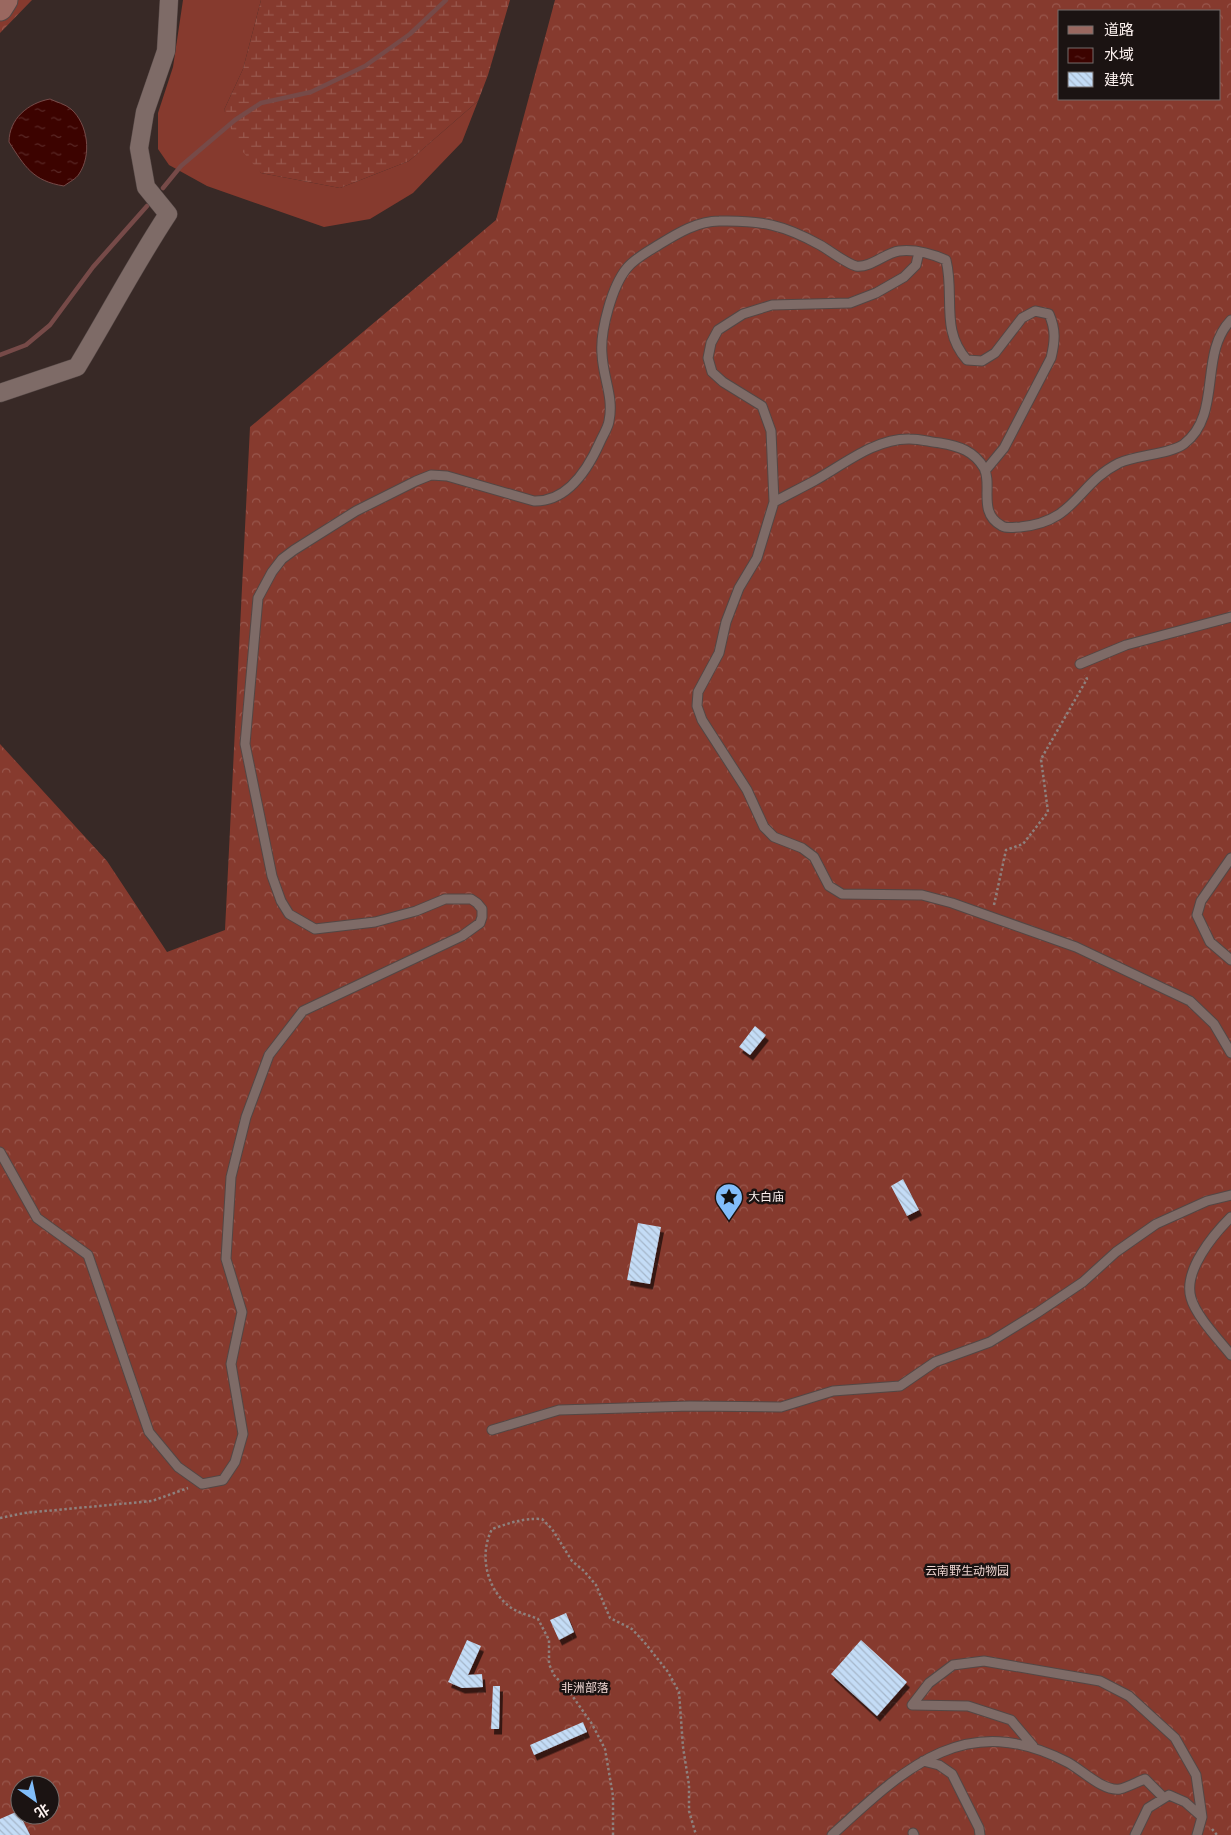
<svg xmlns="http://www.w3.org/2000/svg" width="1231" height="1835" font-family="Quicksand,'Noto Sans SC',sans-serif">
	<style>
		.grass { fill: #863a2e }
		.forest { fill: url(#forest-crowns); fill-rule: evenodd }
		.wetland { fill: url(#wetland-marsh) }
		.water { fill: url(#water-ripples); stroke: #764a48 }
		.lines { fill: none; stroke-linecap: round; stroke-linejoin: round }
		.stream { stroke: #764a48; stroke-width: 4.5 }
		.building { fill: url(#building-back-hatch); filter: url(#shadow) }
		.lane-casing { stroke: #544745; stroke-width: 11 }
		.street-casing { stroke: #544745; stroke-width: 19 }
		.secondary-casing { stroke: #544745; stroke-width: 27 }
		.path { stroke: #8e817e; stroke-width: 2.5; stroke-dasharray: 2.5 2.5; stroke-linecap: butt }
		.lane { stroke: #7e6b67; stroke-width: 9 }
		.street { stroke: #7e6b67; stroke-width: 18 }
		.secondary { stroke: #9a6860; stroke-width: 25 }
		.labels { text-anchor: middle; stroke-width: 5; stroke-linejoin: round; paint-order: stroke }
		.poi-label { font-size: 12px; fill: #fcf1ef; stroke: #1b1312; text-anchor: start }
		.park-label { font-size: 12px; fill: #efd6d2; stroke: #1b1312 }
	</style>
	<defs>
		<pattern id="forest-crowns" width="20" height="18" patternUnits="userSpaceOnUse" patternTransform="scale(1.25)"><rect width="20" height="18" fill="#863a2e"/><path d="M2 6a3 3 0 1 1 6 0M12 15a3 3 0 1 1 6 0" fill="none" stroke="#98574d"/></pattern>
		<pattern id="wetland-marsh" width="20" height="14" patternUnits="userSpaceOnUse" patternTransform="scale(1.25)"><rect width="20" height="14" fill="#863a2e"/><path d="M1 5h8M5 5V1M11 12h8M15 12V8" fill="none" stroke="#98574d"/></pattern>
		<pattern id="water-ripples" width="26" height="14" patternUnits="userSpaceOnUse" patternTransform="scale(1.25)"><rect width="26" height="14" fill="#3c0300"/><path d="M2 4q2-2 4 0t4 0M15 11q2-2 4 0t4 0" fill="none" stroke="#592826"/></pattern>
		<pattern id="building-back-hatch" width="6" height="6" patternUnits="userSpaceOnUse" patternTransform="scale(1.25)"><rect width="6" height="6" fill="#c4dcf6"/><path d="M-1 5l2 2M0 0l6 6M5-1l2 2" fill="none" stroke="#a6b7ca"/></pattern>
		<filter id="shadow"><feDropShadow dx="3" dy="5.5" stdDeviation="0" flood-color="#0009"/></filter>
	</defs>
	<rect width="100%" height="100%" fill="#382926"/>
	<path class="grass" d="M 183,0 L 261,0 L 243,69 L 224,110 L 261,173 L 340,188 L 409,161 L 478,101 L 462,142 L 413,193 L 370,219 L 324,227 L 207,186 L 169,165 L 158,149 L 158,113 L 173,67 Z"/>
	<path class="forest" d="M 0,0 L 32,0 L 0,33 Z
		M 555,0 L 1231,0 L 1231,1835 L 0,1835 L 0,744 L 107,861 L 167,952 L 225,930 L 250,427 L 496,220 ZM 1060,11 L 1220,11 L 1220,99 L 1060,99 ZM 20,1785 L 50,1785 L 50,1815 L 20,1815 Z"/>
	<path class="wetland" d="M 261,0 L 510,0 L 488,75 L 478,101 L 409,161 L 340,188 L 261,173 L 237,145 L 224,110 L 243,69 Z"/>
	<path class="water" d="M 50,99 C 56,102 65,104 71,109 C 88,124 92,155 79,174 C 76,179 69,182 64,186 C 33,181 25,167 9,142 C 9,119 28,103 50,99 Z"/>
	<g class="lines">
		<path class="stream" d="M 163,188 L 181,166 L 235,120 L 261,103 L 311,92 L 365,66 L 410,34 L 446,0
			M 0,355 L 26,345 L 50,325 L 93,267 L 147,206"/>
	</g>
	<path class="building" d="M 755,1026 L 766,1035 L 750,1055 L 739,1047 Z
		M 903,1179 L 919,1210 L 907,1216 L 891,1186 Z
		M 638,1223 L 661,1227 L 650,1284 L 627,1280 Z
		M 566,1613 L 574,1632 L 559,1640 L 550,1620 Z
		M 467,1640 L 481,1646 L 468,1675 L 482,1674 L 483,1687 L 462,1688 L 448,1682 Z
		M 861,1640 L 907,1682 L 877,1716 L 831,1674 Z
		M 493,1686 L 500,1686 L 499,1729 L 491,1729 Z
		M 583,1722 L 587,1732 L 534,1755 L 530,1745 Z
		M 18,1811 L 30,1835 L 0,1835 L 0,1819 Z"/>
	<g class="lines">
		<g class="lane-casing">
			<path id="lane" d="M 919,252 L 916,265 L 904,277 L 876,293 L 850,303 L 772,305 L 743,314 L 718,330 L 711,343 L 708,358 L 712,372 L 723,382 L 762,406 L 771,431 L 774,502 L 757,558 L 739,588 L 726,622 L 719,653 L 698,692 L 697,706 L 702,720 L 747,790 L 764,827 L 774,837 L 802,848 L 814,857 L 829,886 L 842,894 L 922,895 L 952,903 L 1076,947 L 1190,1001 L 1214,1024 L 1231,1053
				M 774,502 C 787,495 801,488 814,481 C 843,465 875,438 910,439 C 920,439 930,442 940,443 C 959,446 974,451 984,468 C 993,485 977,513 1002,526 C 1007,529 1015,527 1020,527 C 1076,522 1077,484 1119,463 C 1137,455 1171,454 1184,444 C 1223,414 1198,354 1231,320
				M 1080,664 L 1126,645 L 1231,617
				M 1231,858 L 1201,901 L 1197,915 L 1210,942 L 1231,960
				M 0,1152 L 37,1218 L 88,1255 L 149,1432 L 178,1467 L 202,1484 L 223,1480 L 235,1462 L 243,1434 L 231,1364 L 242,1312 L 226,1259 L 231,1177 L 246,1117 L 269,1055 L 303,1011 L 462,936 L 480,923 L 482,917 L 482,909 L 477,903 L 471,899 L 445,899 L 416,911 L 375,922 L 315,929 L 289,914 L 281,901 L 272,876 L 245,744 L 258,598 L 272,572 L 282,559 L 294,550 L 356,511 L 416,481 L 431,475 L 447,476 L 534,501 C 568,502 588,469 600,442 C 603,435 608,428 609,421 C 614,397 603,378 602,354 C 600,331 612,286 627,268 C 635,258 649,251 660,244 C 678,233 698,221 719,221 C 761,220 784,225 820,245 C 829,250 847,264 856,266 C 871,268 885,253 899,251 C 915,249 932,254 946,260 C 955,296 940,330 967,360 L 982,361 L 995,353 L 1022,318 L 1035,311 L 1049,314 C 1056,330 1055,341 1051,358 L 1004,448 L 985,471
				M 1231,1217 C 1213,1235 1183,1271 1191,1298 C 1196,1316 1219,1340 1231,1355
				M 492,1430 L 559,1410 L 690,1406 L 781,1407 L 833,1391 L 900,1386 L 935,1362 L 990,1342 L 1037,1313 L 1083,1282 L 1116,1252 L 1156,1224 L 1207,1201 L 1231,1195
				M 912,1705 L 929,1683 L 953,1665 L 984,1661 L 1100,1681 L 1129,1696 L 1175,1738 L 1196,1775 L 1202,1817 L 1197,1835
				M 912,1705 L 968,1706 L 1011,1720 L 1033,1746
				M 923,1761 L 939,1765 L 952,1774 L 979,1828 L 980,1835
				M 913,1833 L 914,1835
				M 832,1835 C 905,1768 965,1709 1067,1762 C 1081,1769 1103,1792 1120,1789 C 1128,1787 1137,1782 1145,1779 L 1163,1797
				M 1135,1835 L 1148,1808 L 1169,1795 L 1185,1802 L 1202,1817"/>
		</g>
		<g class="street-casing">
			<path id="street" d="M 0,393 L 77,367 C 108,316 135,264 168,214 L 146,187 L 139,148 L 145,112 L 166,51 L 169,0"/>
		</g>
		<g class="secondary-casing">
			<path id="secondary" d="M 0,8 L 5,0"/>
		</g>
		<path class="path" d="M 994,905 L 1006,850 L 1023,844 L 1048,812 L 1041,759 L 1087,679 L 1085,675
			M 0,1518 L 24,1513 L 152,1501 L 188,1488
			M 1212,1829 L 1217,1835
			M 613,1835 L 613,1796 L 605,1749 L 592,1724 L 571,1694 L 554,1675 L 549,1664 L 549,1640 L 538,1619 C 529,1615 518,1613 510,1607 C 486,1589 479,1554 492,1529 C 510,1523 522,1518 542,1519 L 552,1529 L 572,1561 L 584,1571 L 596,1585 L 610,1618 L 632,1629 L 645,1643 L 668,1672 L 679,1692 L 683,1747 L 689,1785 L 689,1811 L 696,1835"/>
		<use href="#lane" class="lane"/>
		<use href="#street" class="street"/>
		<use href="#secondary" class="secondary"/>
	</g>
	<defs>
		<g id="sight-pin" transform="scale(1.4375)"><path d="M0 17L-7.5 6A9.5 9.5 0 1 1 7.5 6Z" fill="#81bdfa" stroke="#1b1312"/><path d="M0-6L1.8-2.2L6-1.7L2.9 1.2L3.7 5.4L0 3.3L-3.7 5.4L-2.9 1.2L-6-1.7L-1.8-2.2Z" fill="#111"/></g>
	</defs>
	<g fill-rule="evenodd">
		<use href="#sight-pin" x="729" y="1197"/>
	</g>
	<g class="labels">
		<g class="poi-label">
			<text x="748" y="1201">大白庙</text>
		</g>
		<g class="park-label">
			<text x="967" y="1575">云南野生动物园</text>
			<text x="585" y="1692">非洲部落</text>
		</g>
	</g>
	<rect x="1058" y="10" width="162" height="90" fill="#1b1312" stroke="#756c6a"/>
	<rect x="1068" y="26" width="25" height="8" fill="#9a6860" stroke="#756c6a"/>
	<text x="1104" y="35" font-size="15" fill="#fcf1ef">道路</text>
	<rect x="1068" y="48" width="25" height="15" fill="url(#water-ripples)" stroke="#756c6a"/>
	<text x="1104" y="60" font-size="15" fill="#fcf1ef">水域</text>
	<rect x="1068" y="72" width="25" height="15" fill="url(#building-back-hatch)" stroke="#756c6a"/>
	<text x="1104" y="85" font-size="15" fill="#fcf1ef">建筑</text>
	<g transform="translate(35 1800) rotate(147)"><circle r="24" fill="#1b1312" stroke="#756c6a"/>
	<path d="M0-4L9 19L0 12L-9 19Z" fill="#81bdfa"/>
	<text y="-8" font-size="14" font-weight="bold" text-anchor="middle" fill="#fcf1ef">北</text>
	</g>
</svg>
